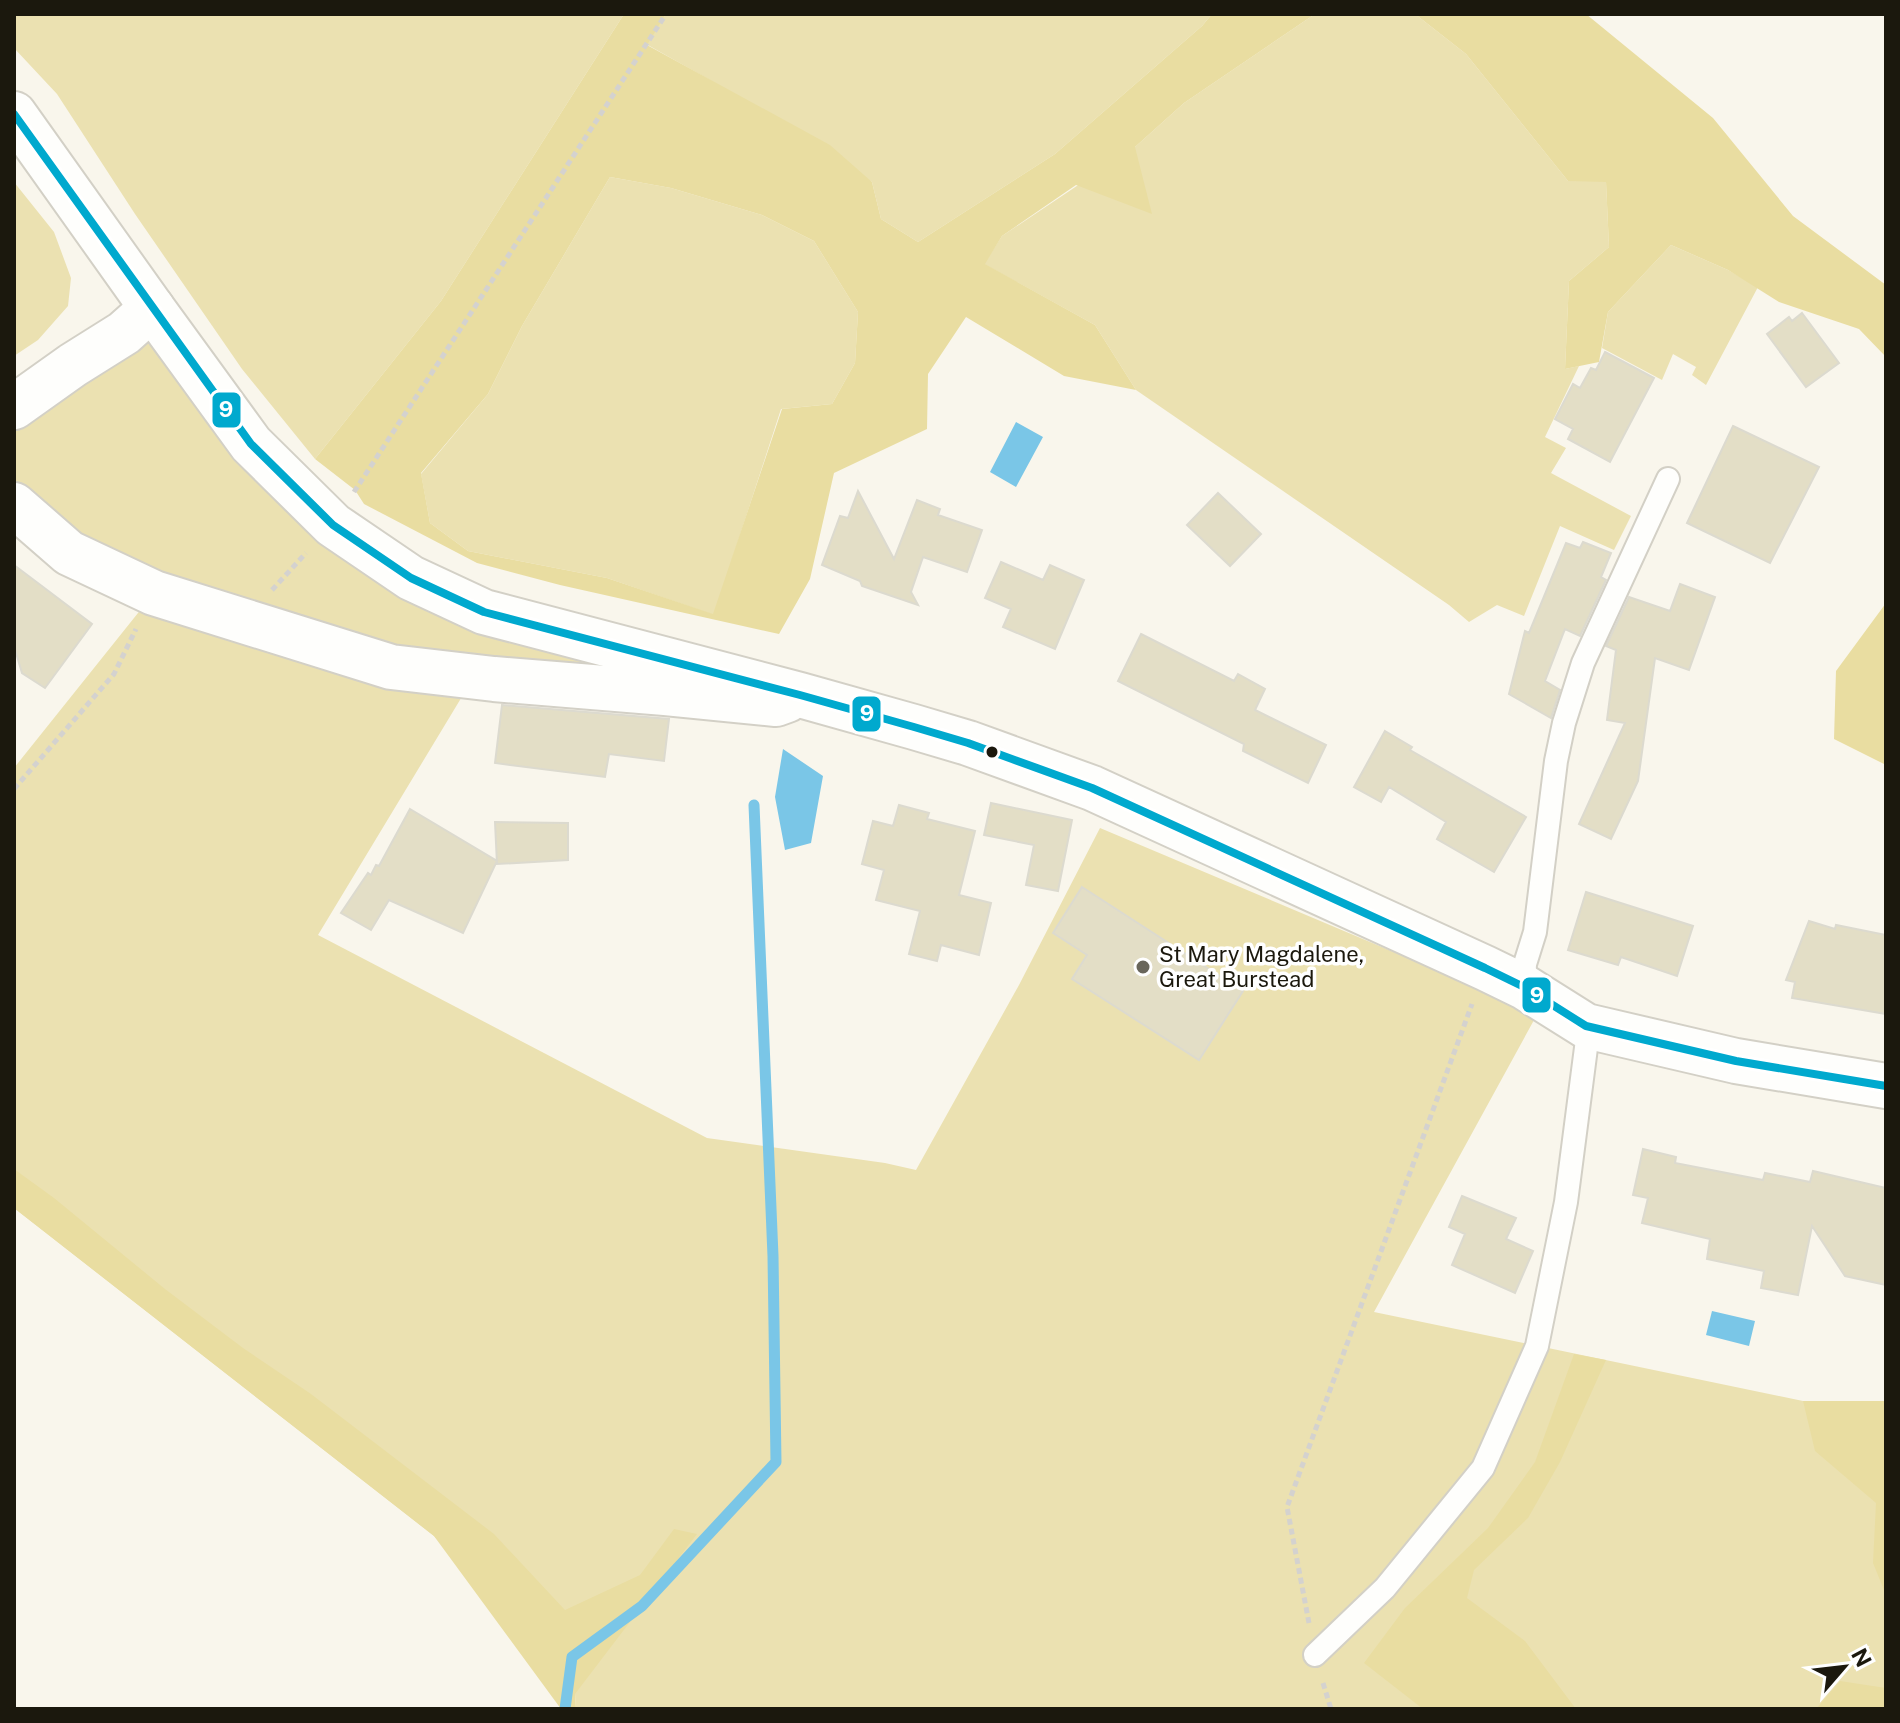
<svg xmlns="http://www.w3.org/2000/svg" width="1900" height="1723" font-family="'Public Sans',sans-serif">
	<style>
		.green { fill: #ebe1b1 }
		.forest { fill: #e9dda1; fill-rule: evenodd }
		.water { fill: #7ac6e7 }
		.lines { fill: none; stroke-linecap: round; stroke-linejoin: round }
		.stream { stroke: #7ac6e7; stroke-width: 11 }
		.building { fill: #e3dec6; stroke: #dcdacf; stroke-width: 2 }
		.service-casing { stroke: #d3d0c6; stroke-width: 26 }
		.minor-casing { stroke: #d3d0c6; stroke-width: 48 }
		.tertiary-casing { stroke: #d3d0c6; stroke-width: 48 }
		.path { stroke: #d4d2cf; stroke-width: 5; stroke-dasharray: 6 4; stroke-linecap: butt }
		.service { stroke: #fefefc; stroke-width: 22 }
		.minor { stroke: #fefefc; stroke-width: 44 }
		.tertiary { stroke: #fefefc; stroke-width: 44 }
		.bus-1-casing { stroke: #fff; stroke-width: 14 }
		.bus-1 { stroke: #00a9ce; stroke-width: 8 }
		.bus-dot { fill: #1b180d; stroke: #fff; stroke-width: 3 }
		.poi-dot { fill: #69665b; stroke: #fff; stroke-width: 3 }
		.labels { text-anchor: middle; stroke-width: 7; stroke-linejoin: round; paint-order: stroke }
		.poi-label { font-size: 22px; fill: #1b180d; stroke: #fff; text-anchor: start }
		.line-badge { stroke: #fff; stroke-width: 3 }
		.badge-label { font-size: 22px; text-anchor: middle; font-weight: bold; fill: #fff }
	</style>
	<rect width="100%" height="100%" fill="#f9f6ec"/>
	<path class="green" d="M 14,14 L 624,14 L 441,301 L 315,459 L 242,369 L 135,214 L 57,94 L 14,48 Z
		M 666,14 L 1212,14 L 1202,26 L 1055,154 L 918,242 L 881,219 L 872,182 L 710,80 L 646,44 Z
		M 1315,14 L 1415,14 L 1466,54 L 1568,181 L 1606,181 L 1609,247 L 1569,281 L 1565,369 L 1579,366 L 1545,437 L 1566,448 L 1551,473 L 1631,516 L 1614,550 L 1560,526 L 1524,616 L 1497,605 L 1469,622 L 1449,605 L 1136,390 L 1095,325 L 984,264 L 1002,236 L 1135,147 L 1184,103 Z
		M 610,177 L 671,188 L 762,215 L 814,241 L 858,312 L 855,363 L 832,404 L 781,409 L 714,615 L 607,578 L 468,551 L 430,523 L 421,474 L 488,394 L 522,326 Z
		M 14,182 L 54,232 L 71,278 L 68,306 L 38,340 L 14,356 Z
		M 1671,245 L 1728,270 L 1758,287 L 1706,385 L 1692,375 L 1696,367 L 1673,354 L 1662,380 L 1602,348 L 1608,312 Z
		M 152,308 L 251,444 L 411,578 L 800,695 L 466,690 L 318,935 L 707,1138 L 885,1163 L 916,1170 L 1019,985 L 1100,828 L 1479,988 L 1545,1000 L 1374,1312 L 1803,1401 L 1886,1414 L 1886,1709 L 576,1709 L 575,1694 L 434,1536 L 14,1208 L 14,768 L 154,593 L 14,505 L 14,407 Z"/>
	<path class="forest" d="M 624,14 L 666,14 L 647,45 L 830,145 L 872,182 L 881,219 L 918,242 L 1055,154 L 1202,26 L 1212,14 L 1315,14 L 1184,103 L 1135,147 L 1152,214 L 1076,185 L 1002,236 L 985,264 L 1095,325 L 1136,390 L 1064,376 L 966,317 L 928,374 L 927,429 L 834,473 L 810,579 L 779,634 L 560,585 L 477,563 L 364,504 L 355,490 L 315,459 L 441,301 ZM 610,177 L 671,188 L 762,215 L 814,241 L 858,312 L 855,363 L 832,404 L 782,409 L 713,614 L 607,578 L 468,551 L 430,523 L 421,473 L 488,394 L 522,326 Z
		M 1415,14 L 1586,14 L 1713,118 L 1793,216 L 1886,285 L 1886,357 L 1859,329 L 1779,302 L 1728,270 L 1671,245 L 1608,312 L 1599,362 L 1565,369 L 1569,281 L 1609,247 L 1606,182 L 1568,181 L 1466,54 Z
		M 1886,603 L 1886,765 L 1834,739 L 1836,671 Z
		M 14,1169 L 54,1198 L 165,1289 L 243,1348 L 311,1394 L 494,1534 L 565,1610 L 640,1575 L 674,1529 L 697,1534 L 575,1694 L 576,1709 L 561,1709 L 434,1536 L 14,1208 Z
		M 1574,1354 L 1606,1360 L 1560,1462 L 1528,1518 L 1474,1570 L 1467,1598 L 1525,1641 L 1576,1709 L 1423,1709 L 1364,1663 L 1405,1608 L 1488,1528 L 1535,1462 Z
		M 1803,1401 L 1886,1401 L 1886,1595 L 1873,1563 L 1876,1503 L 1815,1451 Z
		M 1840,1681 L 1886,1688 L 1886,1709 L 1816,1709 Z"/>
	<path class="water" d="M 1016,422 L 1043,437 L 1016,487 L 990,472 Z
		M 783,749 L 823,776 L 811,843 L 785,850 L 775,797 Z
		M 1712,1311 L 1755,1321 L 1749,1346 L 1706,1335 Z"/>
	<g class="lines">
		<path class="stream" d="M 565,1709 L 572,1657 L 642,1606 L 776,1462 L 773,1256 L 754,805"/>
	</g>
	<path class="building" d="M 1802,313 L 1839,363 L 1806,387 L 1767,334 L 1789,317 L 1792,321 Z
		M 1605,352 L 1654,378 L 1610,462 L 1568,439 L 1573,429 L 1555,419 L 1573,384 L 1580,388 L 1591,368 L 1596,370 Z
		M 1733,426 L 1819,467 L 1770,563 L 1687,523 Z
		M 858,491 L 894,559 L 917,500 L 940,509 L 938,515 L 982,530 L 967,572 L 923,557 L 911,592 L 918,605 L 862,586 L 860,581 L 822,565 L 840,516 L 848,518 Z
		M 1218,493 L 1261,534 L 1230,566 L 1187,525 Z
		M 1583,542 L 1611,553 L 1601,577 L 1606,580 L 1580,636 L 1565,629 L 1545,681 L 1560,690 L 1551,718 L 1509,694 L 1525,631 L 1529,633 L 1566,543 L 1580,548 Z
		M 1001,562 L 1043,580 L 1050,565 L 1084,580 L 1055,649 L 1003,627 L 1011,609 L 985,598 Z
		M 14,565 L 92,624 L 45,688 L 22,673 L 14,646 Z
		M 1680,584 L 1715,597 L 1689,670 L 1655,658 L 1638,781 L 1611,839 L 1579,824 L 1625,723 L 1607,720 L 1616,650 L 1606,646 L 1629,597 L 1670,611 Z
		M 1141,634 L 1234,681 L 1238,674 L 1265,689 L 1255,710 L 1326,745 L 1308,783 L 1243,751 L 1244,744 L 1118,681 Z
		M 502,705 L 669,719 L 664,761 L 609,754 L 605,777 L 495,763 Z
		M 1385,731 L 1412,747 L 1410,750 L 1526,817 L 1494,872 L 1437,839 L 1446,822 L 1389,787 L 1381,802 L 1354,787 Z
		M 991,803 L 1072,820 L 1058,891 L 1026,885 L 1034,845 L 984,835 Z
		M 899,805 L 929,813 L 927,819 L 975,831 L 959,895 L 991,903 L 979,955 L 941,945 L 937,961 L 909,954 L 920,911 L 876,900 L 884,870 L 862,864 L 873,821 L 893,826 Z
		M 410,809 L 497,861 L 463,933 L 389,900 L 371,930 L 341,913 L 368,873 L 371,875 L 376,865 L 379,866 Z
		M 495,822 L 568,823 L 568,860 L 497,864 Z
		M 1082,887 L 1243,991 L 1199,1060 L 1072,979 L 1087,955 L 1053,933 Z
		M 1586,892 L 1693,926 L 1677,976 L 1621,957 L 1618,965 L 1568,950 Z
		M 1809,921 L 1835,929 L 1836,925 L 1886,935 L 1886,1014 L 1792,998 L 1795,982 L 1786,980 Z
		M 1643,1149 L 1676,1157 L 1675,1163 L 1763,1180 L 1765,1173 L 1810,1182 L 1813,1171 L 1886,1188 L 1886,1285 L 1845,1276 L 1812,1226 L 1798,1295 L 1761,1288 L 1764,1271 L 1707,1259 L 1710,1239 L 1642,1223 L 1648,1198 L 1633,1195 Z
		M 1462,1196 L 1516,1218 L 1506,1239 L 1533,1251 L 1515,1293 L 1452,1265 L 1465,1234 L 1449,1227 Z"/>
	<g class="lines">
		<g class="service-casing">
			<path id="service" d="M 1524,987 L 1525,964 L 1535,932 L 1556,761 L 1564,723 L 1583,663 L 1668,479
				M 1315,1655 L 1385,1588 L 1483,1468 L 1537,1346 L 1566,1202 L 1587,1040 L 1586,1026"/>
		</g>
		<g class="minor-casing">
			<path id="minor" d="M 14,407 L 73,365 L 124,333 L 152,308
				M 14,505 L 69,553 L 154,593 L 391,667 L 494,679 L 665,693 L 776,704 L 787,700"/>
		</g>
		<g class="tertiary-casing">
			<path id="tertiary" d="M 14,114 L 152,308 L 251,444 L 333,525 L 411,578 L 484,612 L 800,695 L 914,727 L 968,743 L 1092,788 L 1485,968 L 1524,987 L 1586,1026 L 1736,1061 L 1886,1086"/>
		</g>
		<path class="path" d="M 354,492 L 666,14
			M 272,590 L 306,553
			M 14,789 L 114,674 L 136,629
			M 1309,1623 L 1287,1507 L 1472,1004
			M 1323,1683 L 1331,1709"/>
		<use href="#service" class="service"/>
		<use href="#minor" class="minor"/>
		<use href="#tertiary" class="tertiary"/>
		<g class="bus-1-casing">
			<path id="bus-1" d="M 14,114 L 251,444 L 333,525 L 411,578 L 484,612 L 800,695 L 914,727 L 968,743 L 1092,788 L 1485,968 L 1524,987 L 1586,1026 L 1736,1061 L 1886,1086"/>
		</g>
		<use href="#bus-1" class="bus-1"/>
	</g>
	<circle class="bus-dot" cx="992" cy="752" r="7"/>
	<circle class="poi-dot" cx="1143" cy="967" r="8"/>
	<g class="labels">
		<g class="poi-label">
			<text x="1159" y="962">St Mary Magdalene,<tspan x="1159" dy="25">Great Burstead</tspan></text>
		</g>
	</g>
	<g class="line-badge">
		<rect x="211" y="391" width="31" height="38" rx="8" fill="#00a9ce"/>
		<rect x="851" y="695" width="31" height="38" rx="8" fill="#00a9ce"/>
		<rect x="1521" y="976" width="31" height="38" rx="8" fill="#00a9ce"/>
	</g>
	<g class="badge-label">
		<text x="226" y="417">9</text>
		<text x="867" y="721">9</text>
		<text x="1537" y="1003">9</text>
	</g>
	<rect width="1900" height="1723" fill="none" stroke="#1b180d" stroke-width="32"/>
	<g transform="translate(1844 1667) rotate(62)" stroke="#ffffff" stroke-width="6" paint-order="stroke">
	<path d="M0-6L14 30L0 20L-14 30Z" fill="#1b180d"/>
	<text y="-12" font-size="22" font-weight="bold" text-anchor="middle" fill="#1b180d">N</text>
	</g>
</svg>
